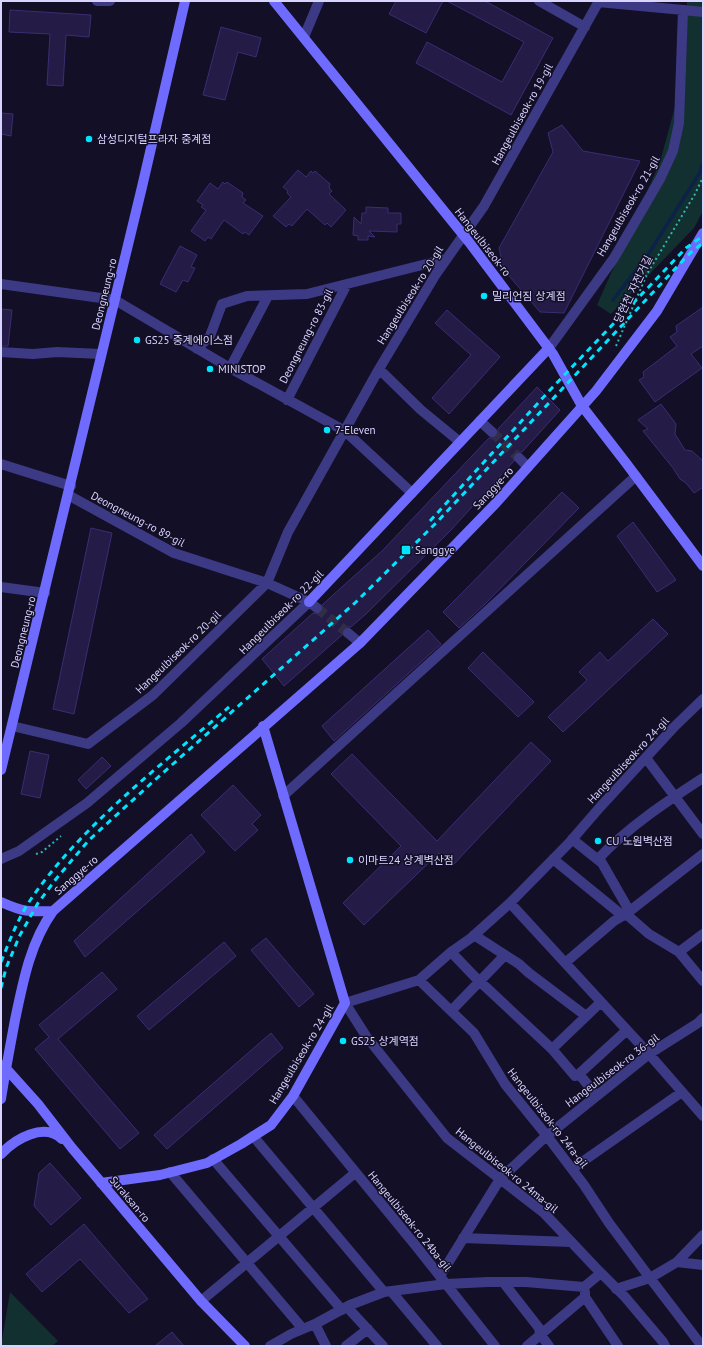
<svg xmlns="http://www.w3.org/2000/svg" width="704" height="1347" font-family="'PT Sans','Noto Sans KR',sans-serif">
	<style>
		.green { fill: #12302f }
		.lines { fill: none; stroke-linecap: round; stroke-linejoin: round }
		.stream { stroke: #0c2248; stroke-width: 3.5 }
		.building { fill: #241b47; stroke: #3b2d73 }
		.street-tunnel { stroke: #312d47; stroke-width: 10; stroke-dasharray: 10 5; stroke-linecap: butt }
		.path { stroke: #2fb8b0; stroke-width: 2; stroke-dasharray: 2 3; stroke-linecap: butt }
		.street { stroke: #3d3a85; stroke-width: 10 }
		.secondary { stroke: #6f6bff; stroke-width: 10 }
		.rail { stroke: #00e5ff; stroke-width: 3; stroke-dasharray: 6 5; stroke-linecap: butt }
		.street-bridge { stroke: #3d3a85; stroke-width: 10 }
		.poi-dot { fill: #00e5ff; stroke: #130f26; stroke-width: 1.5 }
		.labels { text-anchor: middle; stroke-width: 3; stroke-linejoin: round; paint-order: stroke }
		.street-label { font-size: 11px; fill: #d9d4ff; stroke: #130f26 }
		.poi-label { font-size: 11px; fill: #d9d4ff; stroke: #130f26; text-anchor: start }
	</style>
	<rect width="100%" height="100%" fill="#130f26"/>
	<path class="green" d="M 687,1 L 703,1 L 703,211 L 694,228 L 611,314 L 597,305 L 660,162 L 686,66 Z
		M 10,1292 L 58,1341 L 52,1346 L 1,1346 Z"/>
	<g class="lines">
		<path class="stream" d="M 613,300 L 649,253 L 699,174 L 703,163"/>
	</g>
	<path class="building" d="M 396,1 L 443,1 L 426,33 L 389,14 Z
		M 447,1 L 485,1 L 553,38 L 511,115 L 416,63 L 427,42 L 502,82 L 524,42 Z
		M 10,10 L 91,15 L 89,37 L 66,35 L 63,86 L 47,85 L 50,34 L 9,32 Z
		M 221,27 L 261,38 L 256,57 L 238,52 L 225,100 L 203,95 Z
		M 1,113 L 13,114 L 11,136 L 1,134 Z
		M 562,125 L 583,151 L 640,161 L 564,313 L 540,312 L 504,270 L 499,248 L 553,152 L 548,133 Z
		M 298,170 L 306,177 L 311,171 L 313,173 L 315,171 L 330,184 L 329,188 L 332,191 L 329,194 L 346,210 L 331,227 L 327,223 L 325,225 L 307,209 L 292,226 L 289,224 L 286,227 L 273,216 L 291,197 L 287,193 L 288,191 L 283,187 Z
		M 223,182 L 225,184 L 227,182 L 243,193 L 242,197 L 246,200 L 243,203 L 263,216 L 249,235 L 245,232 L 243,234 L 224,220 L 211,239 L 208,237 L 205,241 L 191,231 L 206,210 L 201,207 L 203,205 L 197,201 L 210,183 L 218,189 Z
		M 366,207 L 388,208 L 388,213 L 401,213 L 401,224 L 397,224 L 397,232 L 369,231 L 375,237 L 368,236 L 368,240 L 358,240 L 358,236 L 353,235 L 354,217 L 361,224 L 362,213 L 366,213 Z
		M 180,246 L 197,255 L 191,267 L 195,268 L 188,282 L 183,280 L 176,292 L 160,284 Z
		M 703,307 L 703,346 L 691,354 L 702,368 L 655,402 L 639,380 L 644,377 L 643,372 L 677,346 L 670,337 L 677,332 L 676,326 Z
		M 1,309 L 12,310 L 8,346 L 1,346 Z
		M 447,310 L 500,357 L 449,414 L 432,398 L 471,355 L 435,323 Z
		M 537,387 L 560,410 L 522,452 L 518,452 L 514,454 L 513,457 L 514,461 L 450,531 L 367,613 L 351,627 L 346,627 L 343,629 L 342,635 L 284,686 L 262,659 L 313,613 L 317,614 L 322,612 L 323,608 L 322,605 L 383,550 L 489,438 L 494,438 L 496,437 L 498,433 L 498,429 Z
		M 661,404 L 676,424 L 675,434 L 685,450 L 692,451 L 703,461 L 703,487 L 694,493 L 686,483 L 680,479 L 673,468 L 643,431 L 648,429 L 638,420 Z
		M 562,492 L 579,508 L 486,603 L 459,628 L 443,612 Z
		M 633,522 L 676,580 L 657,592 L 617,536 Z
		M 91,528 L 112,533 L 74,714 L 53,709 Z
		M 653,619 L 668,634 L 563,732 L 548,717 L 587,680 L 579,672 L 600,652 L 608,661 Z
		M 428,630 L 441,644 L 334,741 L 322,726 Z
		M 483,652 L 534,702 L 518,717 L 468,668 Z
		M 531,742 L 551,761 L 453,865 L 439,853 L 364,925 L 343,903 L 401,846 L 331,774 L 352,754 L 437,841 Z
		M 30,751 L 49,755 L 40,798 L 21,794 Z
		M 102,757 L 111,766 L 86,789 L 78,780 Z
		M 233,785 L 261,815 L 252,824 L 258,830 L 235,851 L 201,815 Z
		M 191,834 L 205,852 L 85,957 L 74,941 Z
		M 266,938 L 314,994 L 299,1007 L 251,950 Z
		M 224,942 L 236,956 L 149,1030 L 137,1016 Z
		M 102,972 L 117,989 L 58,1039 L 139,1133 L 120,1149 L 35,1049 L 49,1037 L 39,1025 Z
		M 271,1033 L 283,1048 L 167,1149 L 154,1135 Z
		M 50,1163 L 81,1198 L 51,1225 L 34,1206 L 39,1173 Z
		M 84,1224 L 148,1299 L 129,1313 L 80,1259 L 42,1292 L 26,1274 Z
		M 172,1332 L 184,1346 L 155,1346 Z"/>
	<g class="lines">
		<path class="street-tunnel" d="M 492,432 L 519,458
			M 317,608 L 348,633"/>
		<path class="path" d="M 616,346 L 647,274 L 695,194 L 703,177
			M 36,854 L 42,852 L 61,836"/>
		<path class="street" d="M 97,1 L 110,1
			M 539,1 L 585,27
			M 304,37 L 319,1
			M 1,284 L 115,300 L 230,368 L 345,431 L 412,493
			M 549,348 L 614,258 L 660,179 L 673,151 L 679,123 L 683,10 L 598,2
			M 197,349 L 210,336 L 222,304 L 247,296 L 307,294 L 446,259
			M 1,352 L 33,354 L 57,352 L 101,354
			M 230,368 L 268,296
			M 379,369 L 421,410 L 460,442
			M 287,400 L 347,284
			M 480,421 L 492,432
			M 519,458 L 528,467
			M 1,464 L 71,486
			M 68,495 L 174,553 L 267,583 L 309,602 L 317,608
			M 1,587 L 45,593
			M 348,633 L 360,643
			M 12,726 L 88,744 L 153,695 L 267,583 L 288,532 L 379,369 L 436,274 L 484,206 L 599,1
			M 646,758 L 703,834
			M 283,796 L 636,476
			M 572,839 L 602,863 L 630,912
			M 1,859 L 19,851 L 87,803 L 181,723 L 309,602
			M 553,859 L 623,916
			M 598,859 C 628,827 666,802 703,778
			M 510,903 L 649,1054 L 703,1116
			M 626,914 L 649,934 L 679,952 L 703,981
			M 474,935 L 519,964 L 529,973 L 586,1016
			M 451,952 L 474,976 L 552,1049 L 575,1076 L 579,1074 L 627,1030
			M 679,952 L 703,934
			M 565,963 L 614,921 L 626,914 L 703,854
			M 419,980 L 474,1033 L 505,1084 L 547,1136 L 584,1185 L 609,1223 L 650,1278 L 702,1346
			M 451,1011 L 505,955
			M 552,1049 L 601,1002
			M 579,1074 L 597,1096
			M 293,1096 L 416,1246 L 495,1346
			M 253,1136 L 384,1292
			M 213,1159 L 342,1310
			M 572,1169 L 682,1092
			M 170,1172 L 303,1329
			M 463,1238 L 571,1242
			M 677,1262 L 703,1235
			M 440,1276 L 500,1179 L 543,1139 L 649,1054 L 698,1023 L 703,1018
			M 503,1282 L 539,1328 L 540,1334 L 549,1346
			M 616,1289 L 650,1278 L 677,1262 L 703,1265
			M 391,1291 L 437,1346
			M 585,1292 L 585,1297 L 618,1346
			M 201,1301 L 355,1173
			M 347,1307 L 383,1346
			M 315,1324 L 326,1346
			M 270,1346 L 291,1334 L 317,1323 L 350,1305 L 384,1292 L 446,1284 L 488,1282 L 526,1282 L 584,1287 L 601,1273
			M 346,1346 L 368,1329
			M 527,1346 L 585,1297
			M 665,1346 L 663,1342 L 625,1297 L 595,1267 L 544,1213 L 447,1138 L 366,1036 L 345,1003 L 419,980 L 451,952 L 471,938 L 510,903 L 569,843 L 601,806 L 674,727 L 703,699"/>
		<path class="secondary" d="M 274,1 L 469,242 L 553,354 L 582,406 L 626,463 L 703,566
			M 309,602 L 549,348
			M 1,770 L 142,187 L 185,1
			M 1,902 C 23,912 29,912 53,911
			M 3,1065 L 38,1104 L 72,1148 L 201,1301 L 245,1346
			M 1,1099 C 5,1073 10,1047 15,1020 C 23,982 30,943 53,911 L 360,643 L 496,503 L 596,391 L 657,311 L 703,233
			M 1,1154 C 15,1139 44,1122 62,1139
			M 101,1183 L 160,1175 L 207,1163 L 241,1144 L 271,1125 L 293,1096 L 345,1003 L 263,726"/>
		<path class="rail" d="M 430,521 L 550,390 L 686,248 L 703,236
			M 1,962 C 10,940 18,918 31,899 C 82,825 161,765 229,707
			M 1,988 L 6,968 L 20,935 L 38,903 L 56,879 L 89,840 L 156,779 L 356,602 L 437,522 L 690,253 L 703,243"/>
		<path class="street-bridge" d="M 683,10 L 703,12"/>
	</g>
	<g class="poi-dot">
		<circle cx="89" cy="139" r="4"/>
		<circle cx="484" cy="296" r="4"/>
		<circle cx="137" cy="340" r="4"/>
		<circle cx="210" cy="369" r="4"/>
		<circle cx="327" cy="430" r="4"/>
		<rect x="401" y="545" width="10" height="10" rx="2"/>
		<circle cx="598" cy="841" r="4"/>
		<circle cx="350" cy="860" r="4"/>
		<circle cx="343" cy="1041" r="4"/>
	</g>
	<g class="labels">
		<g class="street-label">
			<text transform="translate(522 114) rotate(-61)" y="4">Hangeulbiseok-ro 19-gil</text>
			<text transform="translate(628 206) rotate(-60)" y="4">Hangeulbiseok-ro 21-gil</text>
			<text transform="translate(483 242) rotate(52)" y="4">Hangeulbiseok-ro</text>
			<text transform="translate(633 289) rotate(-64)" y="4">당현천 자전거길</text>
			<text transform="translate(104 294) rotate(-76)" y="4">Deongneung-ro</text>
			<text transform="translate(410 295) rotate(-58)" y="4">Hangeulbiseok-ro 20-gil</text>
			<text transform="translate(306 336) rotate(-63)" y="4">Deongneung-ro 83-gil</text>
			<text transform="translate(493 488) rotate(-47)" y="4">Sanggye-ro</text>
			<text transform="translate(138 519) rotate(28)" y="4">Deongneung-ro 89-gil</text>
			<text transform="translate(281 612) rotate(-45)" y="4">Hangeulbiseok-ro 22-gil</text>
			<text transform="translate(23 632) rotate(-76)" y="4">Deongneung-ro</text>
			<text transform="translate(178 652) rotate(-44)" y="4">Hangeulbiseok-ro 20-gil</text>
			<text transform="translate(628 760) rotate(-47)" y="4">Hangeulbiseok-ro 24-gil</text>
			<text transform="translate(76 875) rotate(-41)" y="4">Sanggye-ro</text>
			<text transform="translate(301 1054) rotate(-59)" y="4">Hangeulbiseok-ro 24-gil</text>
			<text transform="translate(612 1070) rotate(-37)" y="4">Hangeulbiseok-ro 36-gil</text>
			<text transform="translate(548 1118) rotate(52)" y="4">Hangeulbiseok-ro 24ra-gil</text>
			<text transform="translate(507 1170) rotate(39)" y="4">Hangeulbiseok-ro 24ma-gil</text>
			<text transform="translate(130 1199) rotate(50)" y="4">Suraksan-ro</text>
			<text transform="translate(410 1221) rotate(51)" y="4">Hangeulbiseok-ro 24ba-gil</text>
		</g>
		<g class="poi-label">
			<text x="97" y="143">삼성디지털프라자 중계점</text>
			<text x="492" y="300">밀리언짐 상계점</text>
			<text x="145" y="344">GS25 중계에이스점</text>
			<text x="218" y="373">MINISTOP</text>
			<text x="335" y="434">7-Eleven</text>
			<text x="415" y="554">Sanggye</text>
			<text x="606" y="845">CU 노원벽산점</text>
			<text x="358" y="864">이마트24 상계벽산점</text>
			<text x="351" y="1045">GS25 상계역점</text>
		</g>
	</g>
	<rect width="704" height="1347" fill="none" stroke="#d9d4ff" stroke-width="4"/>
</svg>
